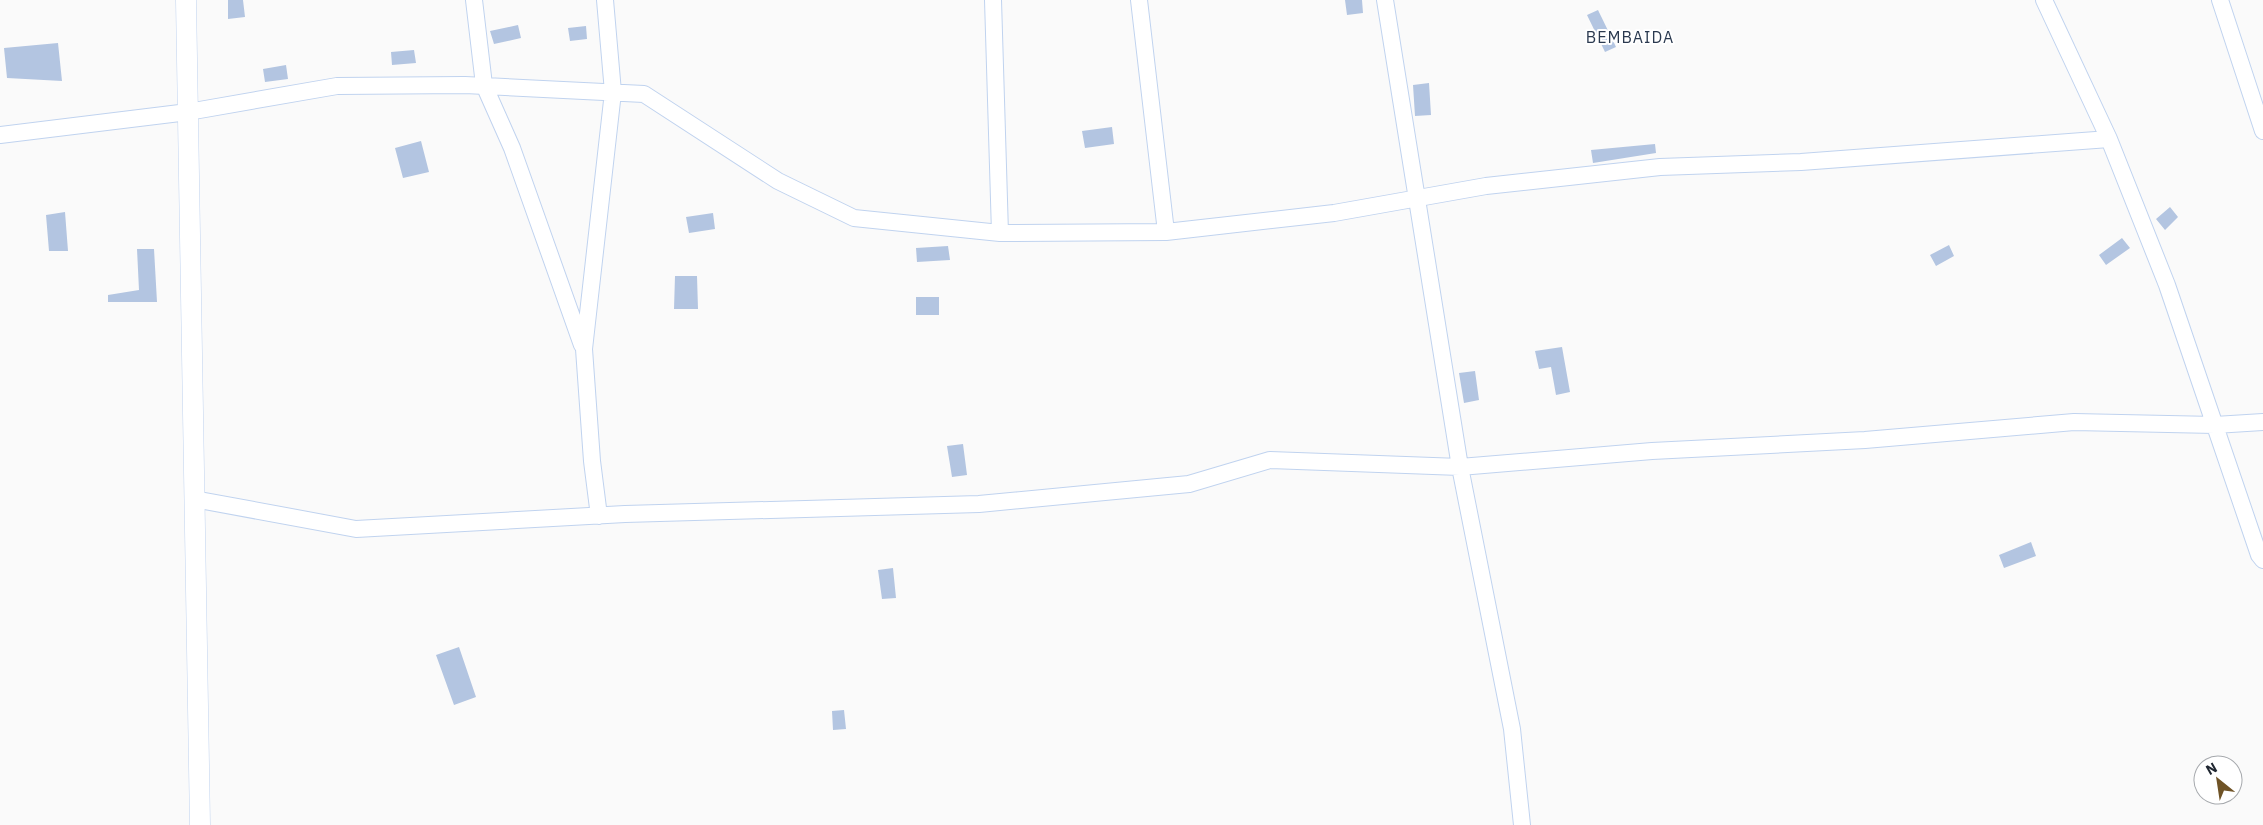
<svg xmlns="http://www.w3.org/2000/svg" width="2263" height="825" font-family="'IBM Plex Sans',sans-serif">
	<style>
		.building { fill: #b3c5e1 }
		.lines { fill: none; stroke-linecap: round; stroke-linejoin: round }
		.minor-casing { stroke: #c0d3ef; stroke-width: 18 }
		.tertiary-casing { stroke: #c0d3ef; stroke-width: 21 }
		.minor { stroke: #fff; stroke-width: 16 }
		.tertiary { stroke: #fff; stroke-width: 20 }
		.labels { text-anchor: middle; stroke-width: 4; stroke-linejoin: round; paint-order: stroke }
		.quarter-label { font-size: 16px; letter-spacing: 1px; fill: #2a394f; stroke: #fff }
	</style>
	<rect width="100%" height="100%" fill="#fafafa"/>
	<path class="building" d="M 228,0 L 243,0 L 245,17 L 228,19 Z
		M 1345,0 L 1362,0 L 1363,13 L 1347,15 Z
		M 1598,10 L 1616,47 L 1605,52 L 1587,15 Z
		M 518,25 L 521,38 L 494,44 L 490,31 Z
		M 586,26 L 587,39 L 570,41 L 568,28 Z
		M 58,43 L 62,81 L 7,78 L 4,48 Z
		M 414,50 L 416,63 L 392,65 L 391,52 Z
		M 286,65 L 288,79 L 265,82 L 263,69 Z
		M 1429,83 L 1431,115 L 1415,116 L 1413,85 Z
		M 1112,127 L 1114,144 L 1085,148 L 1082,131 Z
		M 421,141 L 429,172 L 403,178 L 395,148 Z
		M 1655,144 L 1656,153 L 1593,163 L 1591,150 Z
		M 2170,207 L 2178,217 L 2165,230 L 2156,219 Z
		M 65,212 L 68,251 L 49,251 L 46,215 Z
		M 713,213 L 715,229 L 689,233 L 686,217 Z
		M 2122,238 L 2130,248 L 2106,265 L 2099,255 Z
		M 1949,245 L 1954,256 L 1936,266 L 1930,255 Z
		M 948,246 L 950,260 L 917,262 L 916,248 Z
		M 137,249 L 154,249 L 157,302 L 108,302 L 108,295 L 139,290 Z
		M 675,276 L 697,276 L 698,309 L 674,309 Z
		M 916,297 L 939,297 L 939,315 L 916,315 Z
		M 1562,347 L 1570,392 L 1556,395 L 1551,367 L 1539,369 L 1535,351 Z
		M 1475,371 L 1479,400 L 1464,403 L 1459,373 Z
		M 963,444 L 967,475 L 952,477 L 947,446 Z
		M 2031,542 L 2036,556 L 2004,568 L 1999,555 Z
		M 893,568 L 896,598 L 882,599 L 878,570 Z
		M 459,647 L 476,697 L 454,705 L 436,655 Z
		M 844,710 L 846,729 L 833,730 L 832,711 Z"/>
	<g class="lines">
		<g class="minor-casing">
			<path id="minor" d="M 474,0 L 484,85 L 512,148 L 582,345
				M 993,0 L 1000,233
				M 1139,0 L 1166,232
				M 1385,0 L 1460,467 L 1512,729 L 1522,825
				M 2044,0 L 2109,139 L 2167,285 L 2259,555 L 2263,560
				M 2220,0 L 2263,131
				M 0,135 L 188,112 L 337,86 L 465,85 L 644,94 L 778,181 L 854,218 L 1000,233 L 1166,232 L 1334,213 L 1486,186 L 1660,167 L 1801,162 L 2109,139
				M 194,499 L 356,529 L 625,514 L 979,504 L 1189,484 L 1270,460 L 1460,467 L 1652,451 L 1865,440 L 2074,422 L 2215,425 L 2263,422
				M 599,516 L 592,461 L 584,349 L 613,92 L 605,0"/>
		</g>
		<g class="tertiary-casing">
			<path id="tertiary" d="M 186,0 L 200,825"/>
		</g>
		<use href="#minor" class="minor"/>
		<use href="#tertiary" class="tertiary"/>
	</g>
	<g class="labels">
		<g class="quarter-label">
			<text x="1630" y="43">BEMBAIDA</text>
		</g>
	</g>
	<g transform="translate(2218 780) rotate(330)"><circle r="24" fill="#ffffff" stroke="#a6a9ad"/>
	<path d="M0-4L9 19L0 12L-9 19Z" fill="#6f5326"/>
	<text y="-8" font-size="14" font-weight="bold" text-anchor="middle" fill="#202731">N</text>
	</g>
</svg>
